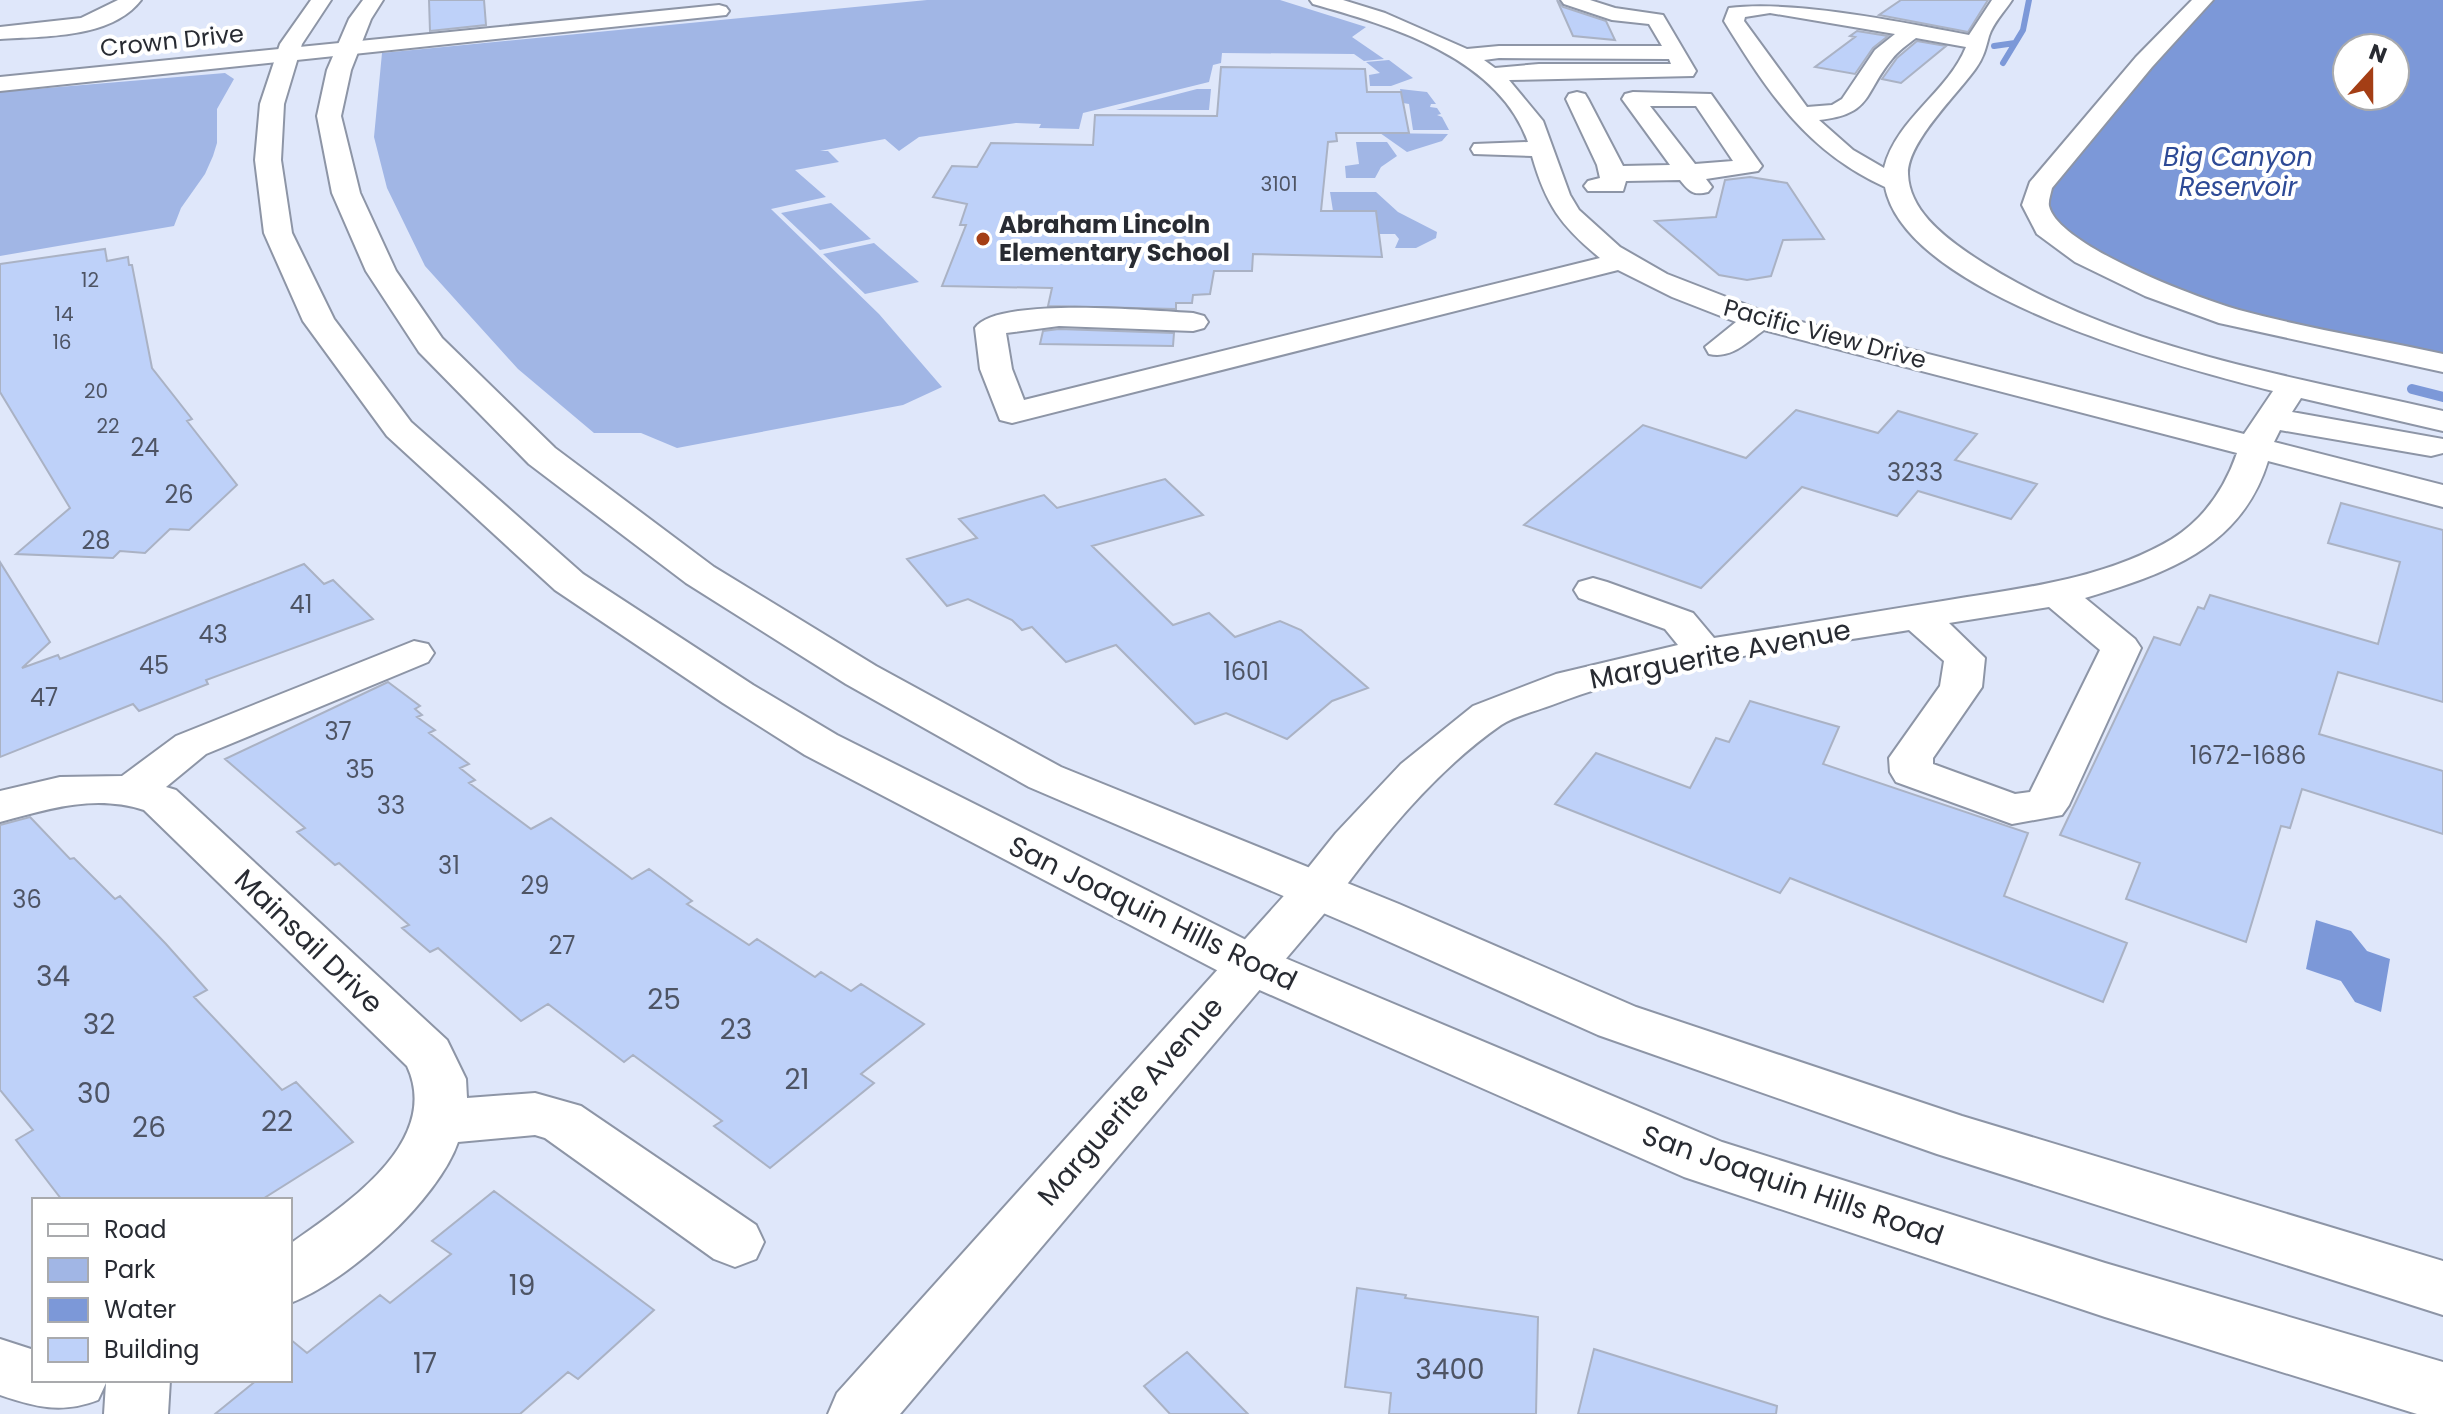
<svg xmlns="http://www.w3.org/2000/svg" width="2443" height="1414" font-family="Poppins,sans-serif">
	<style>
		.green { fill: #a1b6e5 }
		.water { fill: #7c98d8; fill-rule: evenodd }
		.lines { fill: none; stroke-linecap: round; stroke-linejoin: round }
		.stream-far1 { stroke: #7c98d8; stroke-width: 6 }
		.stream { stroke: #7c98d8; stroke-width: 10 }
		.building { fill: #bed1f9; stroke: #aab2c4; stroke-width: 2 }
		.minor-casing { stroke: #8d95a6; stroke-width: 4 }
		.major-casing { stroke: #8d95a6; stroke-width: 4 }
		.minor { fill: #fff; fill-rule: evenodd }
		.major { fill: #fff; fill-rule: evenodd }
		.poi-dot { fill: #a43e15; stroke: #fff; stroke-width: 3 }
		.labels { text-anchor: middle; stroke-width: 8; stroke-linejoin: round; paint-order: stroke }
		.far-number-label { font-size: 20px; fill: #4e5464 }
		.far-street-label { font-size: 24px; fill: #282b32; stroke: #fff }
		.far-poi-label { font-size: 24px; font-weight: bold; fill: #282b32; stroke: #fff; text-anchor: start }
		.number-label { font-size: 24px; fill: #4e5464 }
		.far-water-label { font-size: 26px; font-style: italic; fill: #2d4a96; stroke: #fff }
		.street-label { font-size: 28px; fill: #282b32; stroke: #fff }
		.near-number-label { font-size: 28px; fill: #4e5464 }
	</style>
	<rect width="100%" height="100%" fill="#dfe7fa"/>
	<path class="green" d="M 927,0 L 1280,0 L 1366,27 L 1352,37 L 1384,59 L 1364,61 L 1354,54 L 1222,53 L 1221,63 L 1213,65 L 1209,82 L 1083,113 L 1079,129 L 1039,128 L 1041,124 L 1016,123 L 919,137 L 899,151 L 885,139 L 820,151 L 828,151 L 839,162 L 795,170 L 826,197 L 771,209 L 879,314 L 942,387 L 903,405 L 677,448 L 641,433 L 594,433 L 518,369 L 425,266 L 387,188 L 374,137 L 382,53 Z
		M 1389,60 L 1413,78 L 1391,86 L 1370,86 L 1369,75 L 1380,73 L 1366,62 Z
		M 225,73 L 234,79 L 217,109 L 217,143 L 213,156 L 205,174 L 181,208 L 174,226 L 0,256 L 0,92 Z
		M 1197,89 L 1211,89 L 1209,110 L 1116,110 Z
		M 1400,89 L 1427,92 L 1436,104 L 1431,104 L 1430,107 L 1437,108 L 1441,114 L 1437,115 L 1442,117 L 1449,130 L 1413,130 L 1409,104 L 1403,103 Z
		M 1380,133 L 1448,134 L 1442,141 L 1407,152 Z
		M 1356,142 L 1387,142 L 1397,156 L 1381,167 L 1375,178 L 1346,178 L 1345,166 L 1359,164 Z
		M 1330,192 L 1376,192 L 1398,212 L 1437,232 L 1436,238 L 1416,248 L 1395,248 L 1399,239 L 1395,234 L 1379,234 L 1376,212 L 1333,211 Z
		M 831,203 L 871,239 L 820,250 L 781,213 Z
		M 874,243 L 919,282 L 865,294 L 823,254 Z"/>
	<path class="water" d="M 2211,0 L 2443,0 L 2443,357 L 2198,300 L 2076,244 L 2046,210 L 2048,188 ZM 2347,48 L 2395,48 L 2395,96 L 2347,96 Z
		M 2316,920 L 2351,931 L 2367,951 L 2390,959 L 2381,1012 L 2355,1002 L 2341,981 L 2306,969 Z"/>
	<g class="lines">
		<path class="stream-far1" d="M 1994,46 L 2015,43
			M 2003,63 L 2023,30 L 2029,0"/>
		<path class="stream" d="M 2412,389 L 2443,397"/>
	</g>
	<path class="building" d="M 429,0 L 484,0 L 486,25 L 430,31 Z
		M 1557,0 L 1563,7 L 1606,21 L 1615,40 L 1573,36 Z
		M 1901,0 L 1988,0 L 1968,32 L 1879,15 Z
		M 1857,31 L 1888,36 L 1873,48 L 1855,74 L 1815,67 L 1855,37 L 1850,36 Z
		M 1917,41 L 1946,46 L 1901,83 L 1882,79 L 1897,58 Z
		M 1221,67 L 1365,69 L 1367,92 L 1401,92 L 1409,133 L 1336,133 L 1337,141 L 1328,142 L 1321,211 L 1376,211 L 1382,257 L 1253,254 L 1252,271 L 1214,271 L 1210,294 L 1193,295 L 1192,303 L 1176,303 L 1176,309 L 1048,306 L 1052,288 L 942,286 L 966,225 L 960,225 L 967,204 L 933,197 L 952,166 L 977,167 L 991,143 L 1093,145 L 1095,115 L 1217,116 Z
		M 1750,177 L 1787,183 L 1824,239 L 1783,240 L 1771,276 L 1747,280 L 1719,275 L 1655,221 L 1716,217 L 1725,180 Z
		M 105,249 L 107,261 L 128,257 L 129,265 L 132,265 L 152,368 L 192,419 L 187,421 L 237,485 L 189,530 L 170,529 L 145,553 L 120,551 L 113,558 L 16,554 L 70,508 L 0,392 L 0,264 Z
		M 1059,329 L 1174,333 L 1173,346 L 1040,344 L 1043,331 Z
		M 1796,410 L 1878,433 L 1898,411 L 1977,434 L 1955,460 L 2037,484 L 2011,519 L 1918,491 L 1897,516 L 1802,487 L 1701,588 L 1524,525 L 1643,425 L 1746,458 Z
		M 1165,479 L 1203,515 L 1092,546 L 1173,625 L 1209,613 L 1235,637 L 1280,621 L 1301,630 L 1368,688 L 1332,701 L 1287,739 L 1226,713 L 1195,724 L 1116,645 L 1066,662 L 1032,627 L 1022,630 L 1012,620 L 968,599 L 947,606 L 907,559 L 977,538 L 959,519 L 1044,495 L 1057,508 Z
		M 2341,503 L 2443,530 L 2443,702 L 2338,672 L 2319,734 L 2443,771 L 2443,834 L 2302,789 L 2290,828 L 2281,826 L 2246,942 L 2126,899 L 2140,863 L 2060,835 L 2154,637 L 2180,645 L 2198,607 L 2204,609 L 2210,595 L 2378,644 L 2400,562 L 2328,543 Z
		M 0,562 L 50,642 L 22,668 L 58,655 L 60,659 L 304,564 L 324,584 L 333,580 L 373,619 L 206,680 L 208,684 L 139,711 L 133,704 L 0,757 Z
		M 388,682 L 420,706 L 415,709 L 422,715 L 417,717 L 435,730 L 429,733 L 469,764 L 460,768 L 475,780 L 469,783 L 531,829 L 551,818 L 632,879 L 649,869 L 692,901 L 687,904 L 749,945 L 757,939 L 815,977 L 821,972 L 851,991 L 861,984 L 924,1024 L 861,1074 L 874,1083 L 770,1168 L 714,1126 L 722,1121 L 633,1055 L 624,1062 L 548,1004 L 521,1021 L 438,948 L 430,952 L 402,928 L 409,925 L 339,863 L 335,865 L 297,832 L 305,828 L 225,759 Z
		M 1750,701 L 1839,727 L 1823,764 L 2028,833 L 2004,896 L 2127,943 L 2103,1002 L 1790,878 L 1780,893 L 1555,804 L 1596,753 L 1690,788 L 1716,738 L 1729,742 Z
		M 30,817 L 70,859 L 74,858 L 115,899 L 120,896 L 166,944 L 207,990 L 194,997 L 282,1090 L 296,1082 L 353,1142 L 261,1200 L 62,1200 L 16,1140 L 33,1130 L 0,1090 L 0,825 Z
		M 494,1191 L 654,1310 L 578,1379 L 568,1372 L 520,1414 L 215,1414 L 257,1380 L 290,1380 L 290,1339 L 307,1353 L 380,1295 L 390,1303 L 451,1254 L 432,1241 Z
		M 1357,1288 L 1406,1295 L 1405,1298 L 1538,1317 L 1536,1414 L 1389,1414 L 1391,1393 L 1345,1387 Z
		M 1594,1349 L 1777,1406 L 1776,1414 L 1578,1414 Z
		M 1187,1352 L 1248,1414 L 1170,1414 L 1144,1386 Z"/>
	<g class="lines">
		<g class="minor-casing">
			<path id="minor" d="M 118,0 L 141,0 C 111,39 44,36 0,39 L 0,27 L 81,18 Z
				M 1310,0 L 1343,0 L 1385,13 L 1467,49 L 1499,46 L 1662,46 L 1649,24 L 1612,20 L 1564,4 L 1561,0 L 1590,0 L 1615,8 L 1663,15 L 1696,71 L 1693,76 L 1509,80 L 1543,121 L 1570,195 L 1579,210 L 1620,247 L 1667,274 L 1770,314 L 2244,434 L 2273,391 C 2179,367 1907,296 1885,187 C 1806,151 1768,92 1724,21 L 1729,8 C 1795,0 1901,22 1969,35 L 1992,0 L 2012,0 C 2005,11 1993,23 1989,36 C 1986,47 1984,57 1976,68 C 1958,94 1907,142 1908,174 C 1909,209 1942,235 1968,253 C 2108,348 2282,374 2443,411 L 2443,431 L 2301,398 L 2292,412 L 2443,439 L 2443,453 L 2431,456 L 2280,430 L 2274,442 L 2443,485 L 2443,507 L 2268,461 C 2241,549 2164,574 2085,598 L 2135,639 L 2141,648 L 2069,805 L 2062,815 L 2012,824 L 1896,782 L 1890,772 L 1889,758 L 1940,686 L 1944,661 L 1909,630 C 1790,650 1665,661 1552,705 C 1536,711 1515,716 1501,725 C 1435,771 1381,838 1334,902 L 900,1414 L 828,1414 L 837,1393 L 1300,878 L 1336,833 L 1401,764 L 1473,706 L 1556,674 L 1678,645 L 1665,629 L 1579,598 L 1574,590 L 1579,582 L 1593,578 L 1607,582 L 1693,613 L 1714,638 C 1790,626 1867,613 1943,601 C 2021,588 2103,580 2172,539 C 2204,519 2225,488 2237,453 L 1764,330 C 1746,343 1731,359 1709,354 L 1705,347 L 1736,322 L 1672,297 L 1618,270 L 1012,423 L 1000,420 L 980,369 L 975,328 C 997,296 1153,311 1193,313 L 1204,316 L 1208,322 L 1204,328 L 1193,331 L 1059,326 L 1006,333 L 1012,369 L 1024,400 L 1600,258 C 1561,226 1546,205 1532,156 L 1474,154 L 1471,149 L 1474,144 L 1528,142 C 1498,57 1391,26 1313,4 ZM 1770,13 L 1895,34 L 1875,50 L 1842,99 L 1832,105 L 1807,107 L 1744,21 L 1745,17 ZM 1916,38 L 1966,47 C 1948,92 1896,119 1884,168 L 1853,150 L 1819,120 C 1873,114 1863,94 1892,59 C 1898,51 1908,44 1916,38 ZM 1499,58 L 1669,59 L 1671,64 L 1539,64 L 1495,68 L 1484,60 ZM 2049,607 L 2100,650 L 2030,792 L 2015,794 L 1933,764 L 1933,758 L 1982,687 L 1985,658 L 1949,623 Z
				M 2192,0 L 2213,0 L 2152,67 L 2052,188 C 2051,193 2048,201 2049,206 C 2058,246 2200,299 2239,310 C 2305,328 2375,339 2443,354 L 2443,372 L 2219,323 L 2145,296 L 2075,262 L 2037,234 L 2022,205 L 2030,182 L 2136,57 Z
				M 719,5 L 726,7 L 729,11 L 726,15 L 0,91 L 0,77 Z
				M 1577,92 L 1585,94 L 1588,99 L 1623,166 L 1670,165 L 1622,99 L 1625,94 L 1633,92 L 1711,94 L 1762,166 L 1758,171 L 1706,179 L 1712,187 L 1708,192 C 1693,196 1689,191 1680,180 L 1626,181 L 1623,191 L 1588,191 L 1584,186 L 1588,181 L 1600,178 L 1597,165 L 1566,99 L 1569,94 ZM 1650,106 L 1696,106 L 1733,161 L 1695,164 Z
				M 414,641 L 428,644 L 434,653 L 428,662 L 206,754 L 166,787 L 176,790 L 447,1040 L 466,1079 L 467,1098 L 535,1093 L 581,1106 L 756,1225 L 764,1242 L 756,1259 L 735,1267 L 714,1259 L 545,1138 L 535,1135 L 458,1142 C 438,1200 347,1282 290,1303 L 290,1244 C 342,1207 443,1143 407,1066 L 144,810 C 94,794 49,809 0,822 L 0,791 L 60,777 L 122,776 L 176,736 Z
				M 0,1339 L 34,1350 L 34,1380 L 170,1380 L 168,1414 L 104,1414 L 106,1383 L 98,1400 C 62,1414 35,1407 0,1395 Z"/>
		</g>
		<g class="major-casing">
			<path id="major" d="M 311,0 L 331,0 L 302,44 L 284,104 L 281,160 L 292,233 L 334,319 L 411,422 L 583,574 L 753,685 L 837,735 L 1268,951 L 1722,1142 L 2105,1263 L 2443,1362 L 2443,1414 L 2417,1414 L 2105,1317 L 1684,1177 L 1230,977 L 805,755 L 723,703 L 555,590 L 387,436 L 303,321 L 264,233 L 255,160 L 260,104 L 280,44 Z
				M 363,0 L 383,0 L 371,19 L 351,70 L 341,116 L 360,193 L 396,271 L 442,338 L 555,448 L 714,567 L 876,666 L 1061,767 L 1399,904 L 1636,1007 L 1962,1116 L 2443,1261 L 2443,1315 L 1937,1154 L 1598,1035 L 1363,930 L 1029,787 L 846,684 L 686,583 L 529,464 L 419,352 L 366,271 L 332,193 L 317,116 L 327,70 L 349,19 Z"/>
		</g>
		<use href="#minor" class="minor"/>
		<use href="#major" class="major"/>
	</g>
	<circle class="poi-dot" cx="983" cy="239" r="8"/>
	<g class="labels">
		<g class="far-number-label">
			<text x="1279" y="191">3101</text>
			<text x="90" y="287">12</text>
			<text x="64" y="321">14</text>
			<text x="62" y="349">16</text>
			<text x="96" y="398">20</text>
			<text x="108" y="433">22</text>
		</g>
		<g class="far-street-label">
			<text transform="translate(172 41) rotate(-6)" y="8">Crown Drive</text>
			<text transform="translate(1825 334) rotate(15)" y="8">Pacific View Drive</text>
		</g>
		<g class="far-poi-label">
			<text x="999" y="233">Abraham Lincoln<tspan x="999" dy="28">Elementary School</tspan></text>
		</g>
		<g class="number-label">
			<text x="145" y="456">24</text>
			<text x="1915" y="481">3233</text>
			<text x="179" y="503">26</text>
			<text x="96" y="549">28</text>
			<text x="301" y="613">41</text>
			<text x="213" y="643">43</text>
			<text x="154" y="674">45</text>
			<text x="1246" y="680">1601</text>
			<text x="44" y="706">47</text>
			<text x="338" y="740">37</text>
			<text x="2248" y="764">1672-1686</text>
			<text x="360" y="778">35</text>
			<text x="391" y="814">33</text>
			<text x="449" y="874">31</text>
			<text x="535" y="894">29</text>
			<text x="27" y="908">36</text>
			<text x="562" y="954">27</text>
		</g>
		<g class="far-water-label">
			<text x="2238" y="166">Big Canyon<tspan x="2238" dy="30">Reservoir</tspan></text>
		</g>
		<g class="street-label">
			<text transform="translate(1720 654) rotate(-11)" y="10">Marguerite Avenue</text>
			<text transform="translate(1153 913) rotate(26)" y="10">San Joaquin Hills Road</text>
			<text transform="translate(309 941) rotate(44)" y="10">Mainsail Drive</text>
			<text transform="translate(1130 1101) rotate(-49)" y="10">Marguerite Avenue</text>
			<text transform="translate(1793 1185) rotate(19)" y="10">San Joaquin Hills Road</text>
		</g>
		<g class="near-number-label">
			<text x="53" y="986">34</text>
			<text x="664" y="1009">25</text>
			<text x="99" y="1034">32</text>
			<text x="736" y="1039">23</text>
			<text x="797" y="1089">21</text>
			<text x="94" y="1103">30</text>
			<text x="277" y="1131">22</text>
			<text x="149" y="1137">26</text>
			<text x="522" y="1295">19</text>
			<text x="425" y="1373">17</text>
			<text x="1450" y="1379">3400</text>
		</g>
	</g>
	<rect x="32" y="1198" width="260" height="184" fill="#ffffff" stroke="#a9aaad" stroke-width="2"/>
	<rect x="48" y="1224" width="40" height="12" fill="#ffffff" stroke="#a9aaad" stroke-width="2"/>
	<text x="104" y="1238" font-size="24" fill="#282b32">Road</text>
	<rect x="48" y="1258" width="40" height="24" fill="#a1b6e5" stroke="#a9aaad" stroke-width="2"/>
	<text x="104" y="1278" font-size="24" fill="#282b32">Park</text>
	<rect x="48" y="1298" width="40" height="24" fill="#7c98d8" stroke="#a9aaad" stroke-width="2"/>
	<text x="104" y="1318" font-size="24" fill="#282b32">Water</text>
	<rect x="48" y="1338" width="40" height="24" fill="#bed1f9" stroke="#a9aaad" stroke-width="2"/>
	<text x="104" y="1358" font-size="24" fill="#282b32">Building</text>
	<g transform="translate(2371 72) rotate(21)"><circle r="38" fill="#ffffff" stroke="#a9aaad" stroke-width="2"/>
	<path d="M0-6L14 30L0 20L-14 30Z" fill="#a43e15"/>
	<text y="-12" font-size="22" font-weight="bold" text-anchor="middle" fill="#282b32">N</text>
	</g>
</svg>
